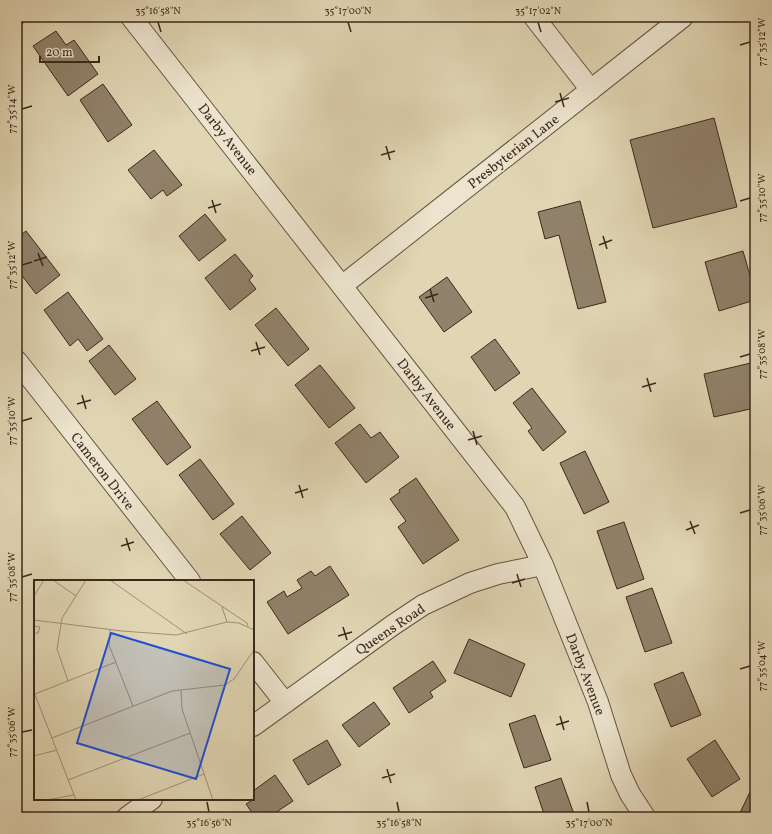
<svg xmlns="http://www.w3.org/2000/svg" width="772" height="834" font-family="Vollkorn,serif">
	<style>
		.building { fill: #91826b; stroke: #3b281b }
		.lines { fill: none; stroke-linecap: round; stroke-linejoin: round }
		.minor-casing { stroke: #645441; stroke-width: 22 }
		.minor { stroke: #ece4ce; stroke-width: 20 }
		.ticks { fill: none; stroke: #3b281b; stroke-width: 1.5 }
		.labels { text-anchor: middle; stroke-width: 3; stroke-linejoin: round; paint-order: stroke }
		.street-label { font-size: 14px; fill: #3b281b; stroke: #ece4ce }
		.inset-road { fill: none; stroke: #9f9077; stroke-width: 1 }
		.view { fill: #1d4ed8; fill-opacity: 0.15; stroke: #1d4ed8; stroke-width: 2 }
		.inset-edge { fill: none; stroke: #3b281b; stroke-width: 2 }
		.neatline { fill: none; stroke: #3b281b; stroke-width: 1.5 }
		.ticks-label { font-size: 10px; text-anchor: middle; fill: #3b281b }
	</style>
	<rect width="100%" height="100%" fill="#e1d6b4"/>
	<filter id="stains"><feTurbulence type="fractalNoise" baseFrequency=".005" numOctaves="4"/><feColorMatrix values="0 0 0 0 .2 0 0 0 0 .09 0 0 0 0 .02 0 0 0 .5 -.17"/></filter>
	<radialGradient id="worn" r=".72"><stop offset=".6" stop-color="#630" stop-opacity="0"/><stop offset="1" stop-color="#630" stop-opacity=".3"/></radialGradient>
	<path class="building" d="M 17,17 L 31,17 L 19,26 L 17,23 Z
		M 56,31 L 66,45 L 74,40 L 98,74 L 68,96 L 33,46 Z
		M 103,84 L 132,125 L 108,142 L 80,100 Z
		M 714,118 L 737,207 L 653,228 L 630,140 Z
		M 154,150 L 182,185 L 167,196 L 163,190 L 151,199 L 128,170 Z
		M 580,201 L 606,302 L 578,309 L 559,235 L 545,239 L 538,212 Z
		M 205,214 L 226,240 L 199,261 L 179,236 Z
		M 26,231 L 60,275 L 36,294 L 17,269 L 17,238 Z
		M 743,251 L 755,293 L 755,300 L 719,311 L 705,262 Z
		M 235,254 L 253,276 L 249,280 L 256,289 L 230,310 L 205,278 Z
		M 447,277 L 472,312 L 444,332 L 419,297 Z
		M 68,292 L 103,339 L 87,351 L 78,339 L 70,346 L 44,310 Z
		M 276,308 L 309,349 L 288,366 L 255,325 Z
		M 495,339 L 520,373 L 495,391 L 471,357 Z
		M 109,345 L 136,379 L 115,395 L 89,361 Z
		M 755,362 L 755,408 L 714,417 L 704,374 Z
		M 320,365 L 355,408 L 329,428 L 295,385 Z
		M 532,388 L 566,432 L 543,451 L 528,431 L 532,428 L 513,403 Z
		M 157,401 L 191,447 L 167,465 L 132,419 Z
		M 360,424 L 371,438 L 380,432 L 399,457 L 366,483 L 335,443 Z
		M 585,451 L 609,502 L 584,514 L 560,463 Z
		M 200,459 L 234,504 L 213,520 L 179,475 Z
		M 416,478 L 459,540 L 423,564 L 398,527 L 406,521 L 390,499 L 400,492 L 399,490 Z
		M 242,516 L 271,553 L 250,570 L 220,534 Z
		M 624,522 L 644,579 L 617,589 L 597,531 Z
		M 330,566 L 349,595 L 288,634 L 267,602 L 284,591 L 287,597 L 302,588 L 297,580 L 311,571 L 315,576 Z
		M 652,588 L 672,643 L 645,652 L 626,597 Z
		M 469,639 L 525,664 L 511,697 L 454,673 Z
		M 433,661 L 446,681 L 430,692 L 433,697 L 409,713 L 393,688 Z
		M 683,672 L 701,715 L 671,727 L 654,684 Z
		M 374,702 L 390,724 L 359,747 L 342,725 Z
		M 535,715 L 551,760 L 524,768 L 509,724 Z
		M 327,740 L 341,765 L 308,785 L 293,760 Z
		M 715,740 L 740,779 L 712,797 L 687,759 Z
		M 275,775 L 293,801 L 269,817 L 255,817 L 246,804 L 254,799 L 253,791 Z
		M 561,778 L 575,817 L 545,817 L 535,787 Z
		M 750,792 L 755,795 L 755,817 L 738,817 Z"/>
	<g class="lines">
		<g class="minor-casing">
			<path id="minor" d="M 131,17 L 515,507 L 543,565 L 598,702 L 621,775 L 630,794 L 645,817
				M 534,17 L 591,90
				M 343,285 L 683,17
				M 17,361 L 190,581
				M 253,662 L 285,703
				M 253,726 L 393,625 L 423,605 L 470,583 L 498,574 L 543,565
				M 127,817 L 152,799"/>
		</g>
		<use href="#minor" class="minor"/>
	</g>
	<path class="ticks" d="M 158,22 L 161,32M 348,22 L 351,32M 538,22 L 541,32M 740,45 L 750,42M 560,93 L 564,107M 555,102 L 569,98M 22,109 L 32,106M 386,146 L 390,160M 381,155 L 395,151M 212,200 L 216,213M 740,201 L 750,198M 208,208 L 221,204M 603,236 L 607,249M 599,245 L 612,240M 38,253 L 43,266M 34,261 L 47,257M 22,265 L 32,262M 430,289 L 434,302M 425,298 L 438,294M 256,342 L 260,355M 251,351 L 265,347M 740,357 L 750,354M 647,378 L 651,392M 642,387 L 656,383M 82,395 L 86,409M 77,404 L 91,400M 22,421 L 32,418M 473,431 L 477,445M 468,440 L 482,436M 299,485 L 303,498M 295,493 L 308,489M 740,513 L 750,510M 690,521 L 695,534M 686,530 L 699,525M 126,538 L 130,551M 121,546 L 134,542M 517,574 L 521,587M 22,577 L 32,574M 512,583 L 525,579M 343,627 L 347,640M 338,636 L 352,632M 740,669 L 750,666M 560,716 L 564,730M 556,725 L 569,721M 22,732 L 32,730M 387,769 L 391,783M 382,778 L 395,774M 207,802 L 209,812M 397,802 L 399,812M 587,802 L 589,812"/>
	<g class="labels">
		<g class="street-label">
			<text transform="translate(228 139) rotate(52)" y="5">Darby Avenue</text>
			<text transform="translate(513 151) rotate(-38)" y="5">Presbyterian Lane</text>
			<text transform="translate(427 394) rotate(52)" y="5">Darby Avenue</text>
			<text transform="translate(103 471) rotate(52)" y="5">Cameron Drive</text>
			<text transform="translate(390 629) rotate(-34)" y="5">Queens Road</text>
			<text transform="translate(586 674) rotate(69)" y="5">Darby Avenue</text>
		</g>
	</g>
	<g transform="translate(34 580)">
		<rect width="220" height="220" fill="#e1d6b4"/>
		<path class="inset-road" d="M 19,0 L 42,16M 76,0 L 153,54M 149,0 L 213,43 L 214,46M 0,16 L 10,0M 188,27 L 193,42M 0,40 L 88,51 L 142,55 L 193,42 L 205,43 L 220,50M 0,46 L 6,47 L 4,53 L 0,53M 76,50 L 75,65 L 99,126M 34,101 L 23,69 L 28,38 L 52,0M 147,110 L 148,129 L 179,220M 0,112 L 42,220M 1,114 L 82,82M 18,158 L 138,111 L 191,105 L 200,99 L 220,70M 0,176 L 23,170M 34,200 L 156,153M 13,220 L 40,215M 104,220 L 170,194"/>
		<path class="view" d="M 77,53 L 196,89 L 162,199 L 43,163 Z"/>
		<rect width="220" height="220" class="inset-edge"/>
	</g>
	<rect width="772" height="834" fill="none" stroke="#e1d6b4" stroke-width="44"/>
	<path d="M40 56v6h59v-6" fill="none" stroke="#3b281b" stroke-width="2"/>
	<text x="46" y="56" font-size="12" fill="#3b281b" stroke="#ece4ce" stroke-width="3" paint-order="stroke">20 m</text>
	<rect x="22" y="22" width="728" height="790" class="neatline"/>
	<g class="ticks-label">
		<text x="158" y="14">35°16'58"N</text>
		<text x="348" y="14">35°17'00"N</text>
		<text x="538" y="14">35°17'02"N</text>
		<text transform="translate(761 42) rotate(-90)" y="4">77°35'12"W</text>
		<text transform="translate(11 109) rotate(-90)" y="4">77°35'14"W</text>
		<text transform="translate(761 198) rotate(-90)" y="4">77°35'10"W</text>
		<text transform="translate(11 265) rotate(-90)" y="4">77°35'12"W</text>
		<text transform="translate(761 354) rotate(-90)" y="4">77°35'08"W</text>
		<text transform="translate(11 421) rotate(-90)" y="4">77°35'10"W</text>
		<text transform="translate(761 510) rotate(-90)" y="4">77°35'06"W</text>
		<text transform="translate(11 577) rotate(-90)" y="4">77°35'08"W</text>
		<text transform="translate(761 666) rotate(-90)" y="4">77°35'04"W</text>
		<text transform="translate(11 732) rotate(-90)" y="4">77°35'06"W</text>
		<text x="209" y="826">35°16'56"N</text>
		<text x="399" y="826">35°16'58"N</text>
		<text x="589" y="826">35°17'00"N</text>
	</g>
	<rect width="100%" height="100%" filter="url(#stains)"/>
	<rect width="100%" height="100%" fill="url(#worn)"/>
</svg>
